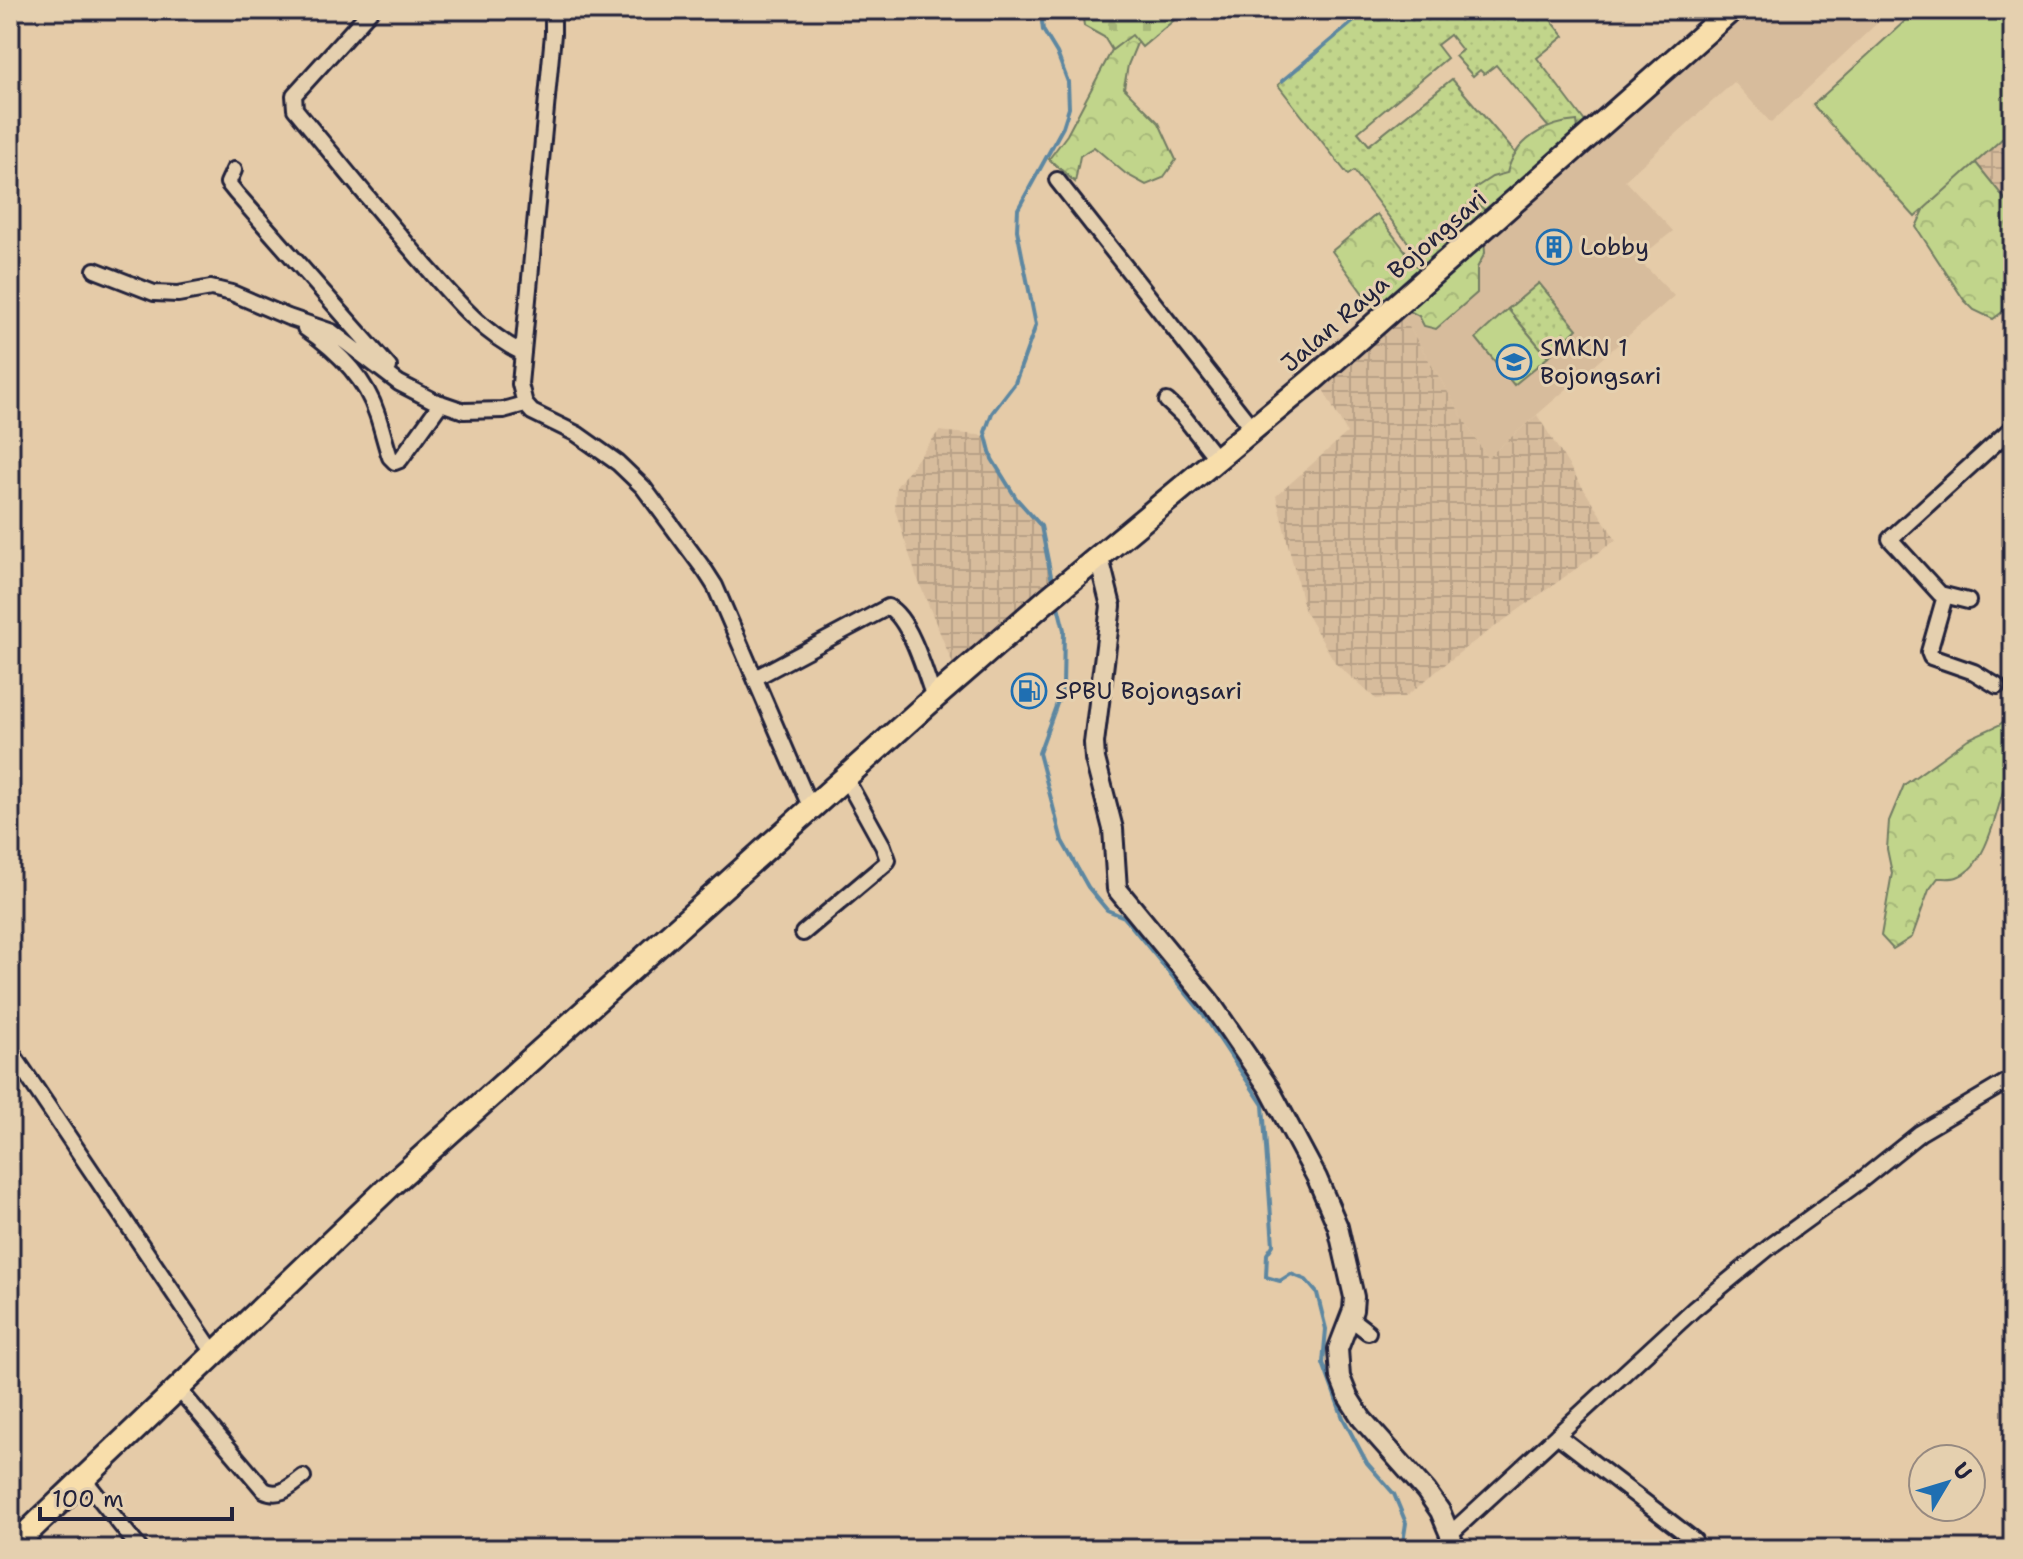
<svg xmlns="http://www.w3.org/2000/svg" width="2023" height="1559" font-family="'Shantell Sans',sans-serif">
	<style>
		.built { fill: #d7bc9c }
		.industrial { fill: url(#industrial-grid) }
		.grass { fill: url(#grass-dots); stroke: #727c63; stroke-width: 2 }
		.forest { fill: url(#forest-crowns); stroke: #727c63; stroke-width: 2 }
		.cemetery { fill: url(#cemetery-stones); stroke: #727c63; stroke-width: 2 }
		.park { fill: #c1d58b; stroke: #727c63; stroke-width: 2 }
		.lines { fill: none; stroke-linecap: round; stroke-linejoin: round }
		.stream { stroke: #5d87a1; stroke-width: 4 }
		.minor-casing { stroke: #22223b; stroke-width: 20 }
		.tertiary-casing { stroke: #22223b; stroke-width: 24 }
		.primary-casing { stroke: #22223b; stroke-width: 28 }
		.minor { stroke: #e5d0af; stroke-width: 14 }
		.tertiary { stroke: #e5d0af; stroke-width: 18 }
		.primary { stroke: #f8deab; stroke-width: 22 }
		.labels { text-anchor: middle; stroke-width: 6; stroke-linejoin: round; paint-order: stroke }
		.poi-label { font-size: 24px; fill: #22223b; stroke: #e5d0af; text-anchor: start }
		.street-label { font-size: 24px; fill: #22223b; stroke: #e5d0af }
	</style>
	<defs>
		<pattern id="industrial-grid" width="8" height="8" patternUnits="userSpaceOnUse" patternTransform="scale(2)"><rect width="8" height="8" fill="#d7bc9c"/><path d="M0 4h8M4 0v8" fill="none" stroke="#b8a187"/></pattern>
		<pattern id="grass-dots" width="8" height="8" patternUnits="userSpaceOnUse" patternTransform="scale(2)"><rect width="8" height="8" fill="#c1d58b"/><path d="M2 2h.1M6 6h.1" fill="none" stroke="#a6b779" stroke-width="1.8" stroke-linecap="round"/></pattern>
		<pattern id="forest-crowns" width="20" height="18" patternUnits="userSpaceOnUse" patternTransform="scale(2)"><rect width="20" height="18" fill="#c1d58b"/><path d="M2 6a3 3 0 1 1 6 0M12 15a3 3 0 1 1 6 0" fill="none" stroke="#a6b779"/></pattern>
		<pattern id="cemetery-stones" width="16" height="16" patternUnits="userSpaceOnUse" patternTransform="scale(2)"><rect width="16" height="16" fill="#c1d58b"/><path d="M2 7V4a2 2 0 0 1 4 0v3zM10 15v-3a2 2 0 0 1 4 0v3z" fill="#a6b779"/></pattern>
	</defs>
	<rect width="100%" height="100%" fill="#e5cba8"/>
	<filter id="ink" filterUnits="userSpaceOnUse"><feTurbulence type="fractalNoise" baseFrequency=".0125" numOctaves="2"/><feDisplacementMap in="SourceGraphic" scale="16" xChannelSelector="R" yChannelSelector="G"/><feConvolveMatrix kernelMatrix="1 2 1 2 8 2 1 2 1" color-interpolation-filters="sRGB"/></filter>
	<g filter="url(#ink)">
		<path class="built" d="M 1741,10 L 1891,10 L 1771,123 L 1734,82 L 1625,180 L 1673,231 L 1638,259 L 1674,296 L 1487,458 L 1399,310 Z"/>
		<path class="industrial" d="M 2005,136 L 2013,146 L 2013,239 L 1960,176 Z
			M 1399,310 L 1487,458 L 1537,415 L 1616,540 L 1464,649 L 1405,697 L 1376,699 L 1336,664 L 1305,612 L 1276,496 L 1347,433 L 1319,382 Z
			M 939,431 L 987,436 L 992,459 L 1016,498 L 1041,526 L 1054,588 L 957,674 L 916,575 L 895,510 L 896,487 Z"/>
		<path class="grass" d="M 1367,10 L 1543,10 L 1564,36 L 1537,58 L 1589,127 L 1579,136 L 1550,129 L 1496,65 L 1484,74 L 1480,70 L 1473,76 L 1455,56 L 1462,50 L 1450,35 L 1437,45 L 1447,58 L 1358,132 L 1369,145 L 1452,79 L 1530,170 L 1426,266 L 1354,171 L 1348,175 L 1278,85 Z
			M 1539,283 L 1577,329 L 1548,357 L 1508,309 Z"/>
		<path class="forest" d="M 1132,34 L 1138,41 L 1128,65 L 1124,88 L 1159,123 L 1176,160 L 1163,178 L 1146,185 L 1126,174 L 1094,147 L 1080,156 L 1075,182 L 1049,159 L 1067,135 L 1112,50 Z
			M 1577,121 L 1579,136 L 1491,215 L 1476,203 L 1475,188 L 1492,177 L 1507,173 C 1515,140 1545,123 1577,121 Z
			M 1976,163 L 2013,209 L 2013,304 L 1993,319 L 1974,310 L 1964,300 L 1916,227 L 1930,197 Z
			M 1377,214 L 1423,274 L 1377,313 L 1332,251 Z
			M 1484,237 L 1485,253 L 1477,268 L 1477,293 L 1436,329 L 1424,326 L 1419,316 L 1406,309 Z
			M 2013,714 L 2013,784 L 2004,788 C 1996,814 1986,867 1957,877 C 1952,879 1944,878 1938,878 L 1929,890 L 1912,937 L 1893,949 L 1881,936 L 1892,873 L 1887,849 L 1889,821 L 1904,785 L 1968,739 L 1999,725 Z"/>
		<path class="cemetery" d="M 1082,10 L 1176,10 L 1180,15 L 1142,47 L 1132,35 L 1112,50 L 1104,37 L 1084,26 Z"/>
		<path class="park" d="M 1917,10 L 1994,10 L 2013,31 L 2013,129 L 1915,217 L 1813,105 Z
			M 1508,309 L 1548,357 L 1514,385 L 1476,338 Z"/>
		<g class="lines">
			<path class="stream" d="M 1048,10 L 1042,22 L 1043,30 L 1057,53 L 1068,82 L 1069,108 L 1063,127 L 1018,209 L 1017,230 L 1036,325 L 1015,383 L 992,413 L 985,432 L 992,459 L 1016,498 L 1041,526 L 1053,586
				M 1282,81 L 1367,10
				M 1057,602 L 1064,630 L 1063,687 L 1039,753 L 1062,841 L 1088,887 L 1107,910 L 1124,917 L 1203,1014 L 1263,1105 L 1273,1245 L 1267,1254 L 1266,1277 L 1280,1281 L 1291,1274 L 1306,1280 L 1317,1293 L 1326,1329 L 1323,1363 L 1343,1418 L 1367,1463 L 1394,1494 L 1406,1523 L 1402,1549
				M 2012,1096 L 2013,1097"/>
			<g class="minor-casing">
				<path id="minor" d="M 371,10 L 294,95 L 295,109 C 338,161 380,213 424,264 C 454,298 482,333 523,353
					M 553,10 L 553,34 L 520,384 L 525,404 L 532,412 L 577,434 L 618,463 L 643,487 L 706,572 L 715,586 L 812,811
					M 234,170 L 228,183 L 236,193 L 389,367
					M 1057,180 L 1253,429
					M 95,270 L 154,293 L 178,294 L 211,288 L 232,293 L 288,317 L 332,332 L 399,383 L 432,400 L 464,411 L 503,410 L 525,404
					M 305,328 C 337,350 365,377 377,414 C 382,428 385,443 390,457 L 395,462 L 400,460 L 441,403
					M 1167,401 L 1184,417 L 1217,459
					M 1945,596 L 1929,652 L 1931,657 L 1974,672 L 1997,686
					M 1968,601 L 1940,594 L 1890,539 L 2013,427
					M 755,678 L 888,607 C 910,618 926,675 934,698
					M 803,933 L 885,864 L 888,860 L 883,846 L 846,779
					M 10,1050 L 214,1353
					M 1350,1318 L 1368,1332
					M 177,1387 L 264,1490 C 280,1498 290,1487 303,1477
					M 1557,1435 L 1694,1540
					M 83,1478 L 140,1549
					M 1450,1534 L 1694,1309 L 1772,1245 L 1859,1182 L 1920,1133 L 2013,1078"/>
			</g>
			<g class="tertiary-casing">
				<path id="tertiary" d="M 2008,10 L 2013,15
					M 1099,558 L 1111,606 L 1094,743 L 1095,759 L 1113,829 L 1117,889 L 1210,1002 L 1269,1088 L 1317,1178 L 1338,1227 L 1354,1297 L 1353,1310 L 1338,1349 L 1340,1377 L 1348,1397 L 1362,1419 L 1426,1491 L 1440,1511 L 1456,1549"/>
			</g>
			<g class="primary-casing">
				<path id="primary" d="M 10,1549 L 391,1185 L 934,698 L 1048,599 L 1312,380 L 1731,10"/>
			</g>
			<use href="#minor" class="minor"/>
			<use href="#tertiary" class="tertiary"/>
			<use href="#primary" class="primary"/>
		</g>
	</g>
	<defs>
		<g id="building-ring" transform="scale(1.8)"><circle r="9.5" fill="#e5d0af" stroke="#1f6fb2" stroke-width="1.5"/><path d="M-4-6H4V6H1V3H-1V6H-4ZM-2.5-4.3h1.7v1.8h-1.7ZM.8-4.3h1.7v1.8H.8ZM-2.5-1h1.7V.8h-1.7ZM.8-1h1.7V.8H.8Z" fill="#1f6fb2"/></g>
		<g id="school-ring" transform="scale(1.8)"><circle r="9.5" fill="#e5d0af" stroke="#1f6fb2" stroke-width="1.5"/><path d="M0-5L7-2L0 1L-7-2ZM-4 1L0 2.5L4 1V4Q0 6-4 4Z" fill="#1f6fb2"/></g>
		<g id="fuel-ring" transform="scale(1.8)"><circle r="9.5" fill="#e5d0af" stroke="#1f6fb2" stroke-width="1.5"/><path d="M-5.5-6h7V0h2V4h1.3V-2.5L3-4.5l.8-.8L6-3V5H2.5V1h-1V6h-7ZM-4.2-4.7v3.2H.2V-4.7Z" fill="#1f6fb2"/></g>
	</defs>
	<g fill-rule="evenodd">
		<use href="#building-ring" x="1554" y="247"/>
		<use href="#school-ring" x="1514" y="362"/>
		<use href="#fuel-ring" x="1029" y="691"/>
	</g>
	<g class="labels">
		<g class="poi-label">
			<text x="1580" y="255">Lobby</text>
			<text x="1540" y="356">SMKN 1<tspan x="1540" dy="28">Bojongsari</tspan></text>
			<text x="1055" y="699">SPBU Bojongsari</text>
		</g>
		<g class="street-label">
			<text transform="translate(1384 281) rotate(-41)" y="8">Jalan Raya Bojongsari</text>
		</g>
	</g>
	<rect width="2023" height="1559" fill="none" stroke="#e5d0af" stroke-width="40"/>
	<rect x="20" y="20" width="1983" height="1519" fill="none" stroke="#22223b" stroke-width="3" filter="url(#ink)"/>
	<g transform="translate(1947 1483) rotate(52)"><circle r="38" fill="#e5d0af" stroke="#978a81" stroke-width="2"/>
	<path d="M0-6L14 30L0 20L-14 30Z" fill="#1f6fb2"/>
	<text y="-12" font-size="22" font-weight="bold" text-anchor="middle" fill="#22223b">U</text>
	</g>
	<path d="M40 1507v12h192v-12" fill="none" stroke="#22223b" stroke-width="4"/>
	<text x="52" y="1507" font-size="24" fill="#22223b" stroke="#e5d0af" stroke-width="6" paint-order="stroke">100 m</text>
</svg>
